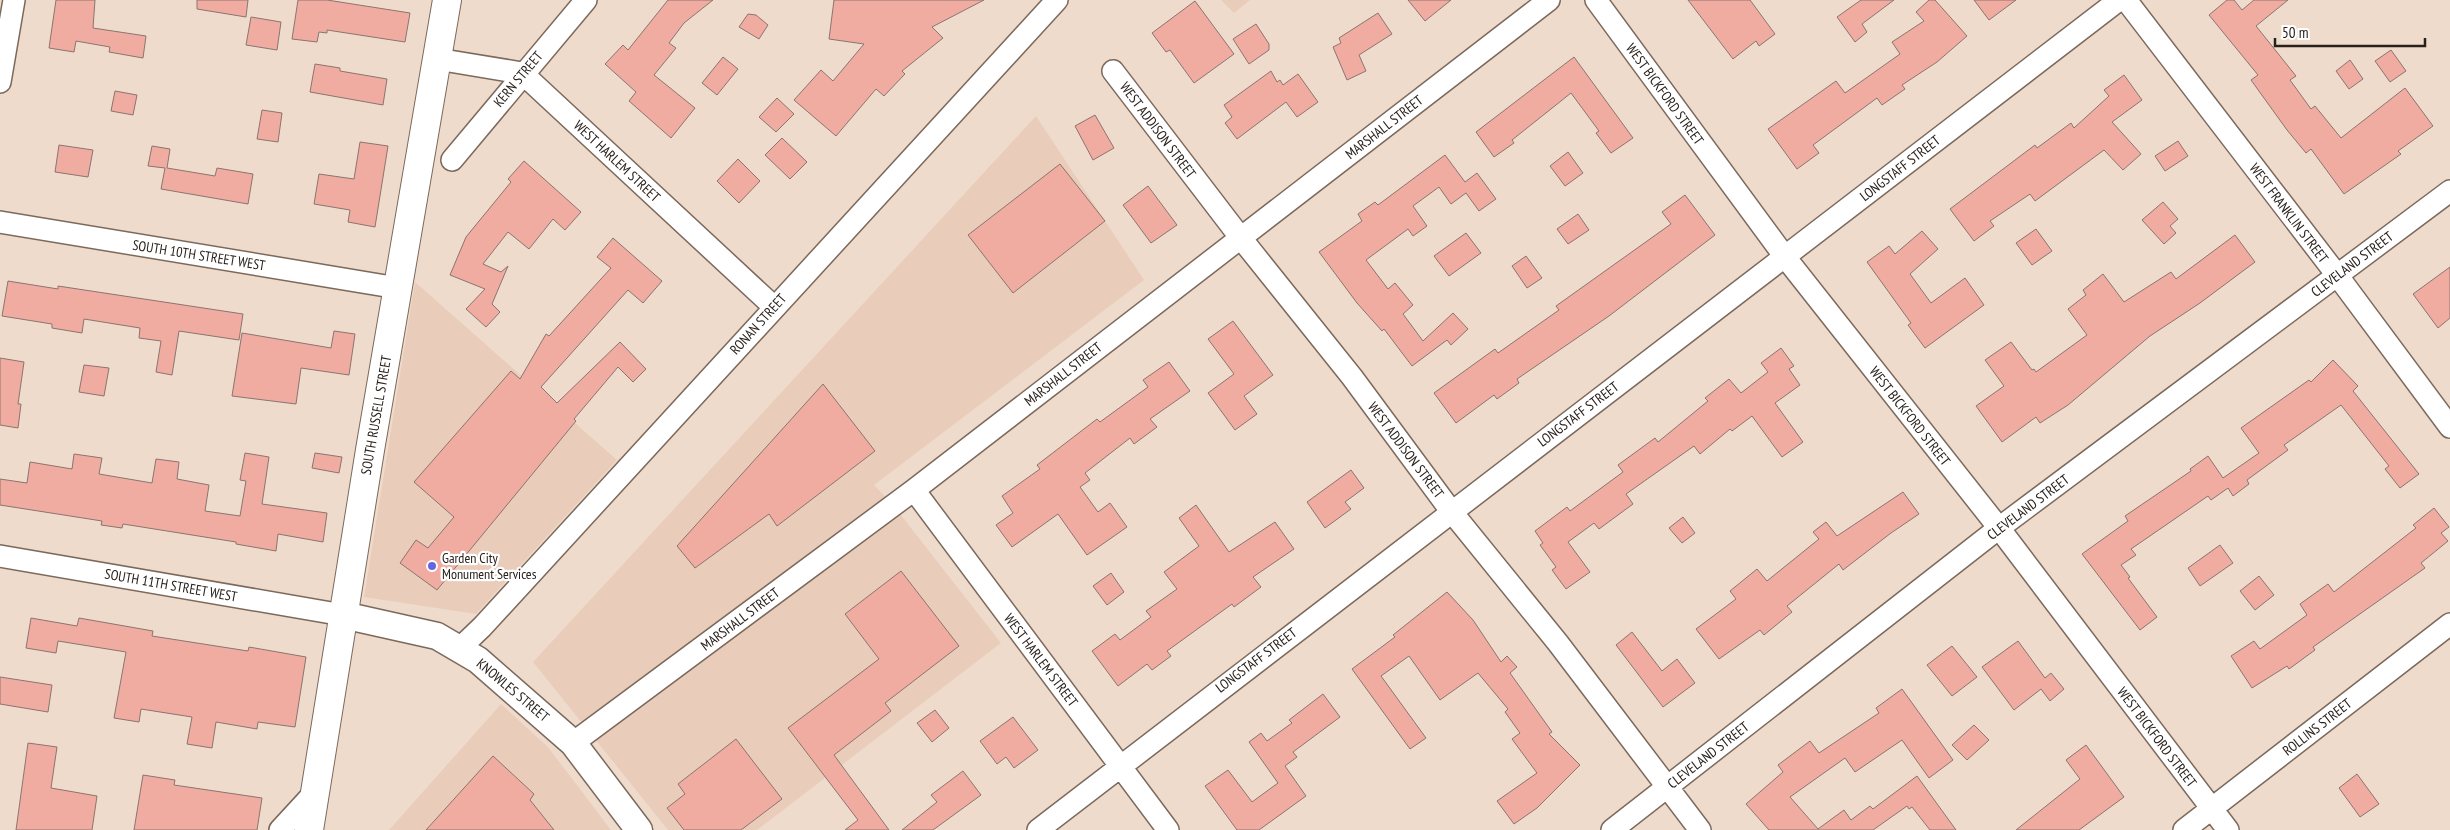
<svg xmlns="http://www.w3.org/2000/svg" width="2450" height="830" font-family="'PT Sans Narrow',sans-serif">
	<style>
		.built { fill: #e9cdba }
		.building { fill: #f0aca1; stroke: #8b7470 }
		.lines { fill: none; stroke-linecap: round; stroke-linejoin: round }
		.minor-casing { stroke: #7b695c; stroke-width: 24 }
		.tertiary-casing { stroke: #7b695c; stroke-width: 29 }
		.secondary-casing { stroke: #7b695c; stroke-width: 30 }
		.minor { stroke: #fff; stroke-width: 21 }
		.tertiary { stroke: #fff; stroke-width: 26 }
		.secondary { stroke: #fff; stroke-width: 28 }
		.poi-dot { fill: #6466df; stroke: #fff; stroke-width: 2 }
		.labels { text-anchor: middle; stroke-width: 4.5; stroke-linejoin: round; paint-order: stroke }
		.street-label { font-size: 14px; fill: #29211c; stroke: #fff }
		.poi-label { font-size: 14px; fill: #29211c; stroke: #fff; text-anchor: start }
	</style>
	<rect width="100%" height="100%" fill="#efdbcc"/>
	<path class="built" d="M 1221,0 L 1250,0 L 1234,13 Z
		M 1036,116 L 1144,280 L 874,485 L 893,505 L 1001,643 L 757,830 L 668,830 L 533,662 Z
		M 415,282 L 617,460 L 476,614 L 364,597 Z
		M 501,704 L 548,747 L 611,830 L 389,830 Z"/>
	<path class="building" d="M 56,0 L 95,0 L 93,28 L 146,36 L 143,58 L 109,52 L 110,47 L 76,41 L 74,52 L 49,48 Z
		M 197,0 L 248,0 L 246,17 L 197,9 Z
		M 298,0 L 327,0 L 410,13 L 405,42 L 327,30 L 327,33 L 319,32 L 317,42 L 292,39 Z
		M 668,0 L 713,0 L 684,23 L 669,43 L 676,48 L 654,75 L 695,108 L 671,138 L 629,101 L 636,92 L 605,64 L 623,45 L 628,50 Z
		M 834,0 L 984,0 L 932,27 L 943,38 L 902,71 L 905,74 L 884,96 L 876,89 L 836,136 L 794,100 L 821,70 L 833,81 L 864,44 L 829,39 Z
		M 1408,0 L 1451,0 L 1425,21 Z
		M 1688,0 L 1750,0 L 1775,34 L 1759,46 L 1756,41 L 1733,59 Z
		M 1861,0 L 1894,0 L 1862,24 L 1867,32 L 1855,42 L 1837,17 Z
		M 1929,0 L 1935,0 L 1967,36 L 1937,62 L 1902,85 L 1905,89 L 1882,105 L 1877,98 L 1813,145 L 1819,153 L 1797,169 L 1768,129 L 1836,81 L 1845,93 L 1900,54 L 1892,42 L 1924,21 L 1916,12 Z
		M 1974,0 L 2016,0 L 1989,20 Z
		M 2227,0 L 2234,0 L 2242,10 L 2254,0 L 2288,0 L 2256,26 L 2296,76 L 2290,80 L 2311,109 L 2315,106 L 2341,138 L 2405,88 L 2433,126 L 2398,151 L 2401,154 L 2344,194 L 2311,149 L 2306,153 L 2287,130 L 2251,80 L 2258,75 L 2209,15 Z
		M 1195,1 L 1234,54 L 1194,83 L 1170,50 L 1166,52 L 1152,33 Z
		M 1378,13 L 1392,34 L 1359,55 L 1366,71 L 1347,80 L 1333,47 L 1341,43 L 1339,38 Z
		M 748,14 L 756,15 L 768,25 L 759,39 L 739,27 Z
		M 251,17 L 281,22 L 277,50 L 246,45 Z
		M 1256,24 L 1269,44 L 1269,50 L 1249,64 L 1233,39 Z
		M 2391,50 L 2406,71 L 2390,82 L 2375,61 Z
		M 723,57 L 738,69 L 717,95 L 702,83 Z
		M 1574,57 L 1633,138 L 1611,153 L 1596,133 L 1599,131 L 1571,93 L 1512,140 L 1514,143 L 1494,157 L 1476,132 Z
		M 2350,60 L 2363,79 L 2349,89 L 2336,71 Z
		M 315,64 L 340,68 L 340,71 L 387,79 L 383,105 L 310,92 Z
		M 1271,71 L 1277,82 L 1280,80 L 1283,85 L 1298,74 L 1318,102 L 1297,117 L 1286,102 L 1237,139 L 1225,123 L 1232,117 L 1224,105 Z
		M 2124,75 L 2142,100 L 2112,122 L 2141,154 L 2123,170 L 2104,150 L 2035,201 L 2030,194 L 1990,221 L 1994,226 L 1974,241 L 1950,209 L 2035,145 L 2037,148 L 2071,123 L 2074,128 L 2109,96 L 2104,90 Z
		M 115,91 L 137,95 L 133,115 L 111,111 Z
		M 777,98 L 794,114 L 776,132 L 759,117 Z
		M 262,110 L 282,113 L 278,142 L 257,139 Z
		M 1095,115 L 1114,148 L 1093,160 L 1075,126 Z
		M 782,138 L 807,162 L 790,179 L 765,155 Z
		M 2178,141 L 2188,156 L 2165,171 L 2155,156 Z
		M 360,142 L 388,146 L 375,227 L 348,222 L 350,210 L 314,204 L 319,174 L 354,179 Z
		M 59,145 L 93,150 L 88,177 L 55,172 Z
		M 152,146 L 170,149 L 167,168 L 215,176 L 217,168 L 253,174 L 248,204 L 161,189 L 165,168 L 148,166 Z
		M 1568,152 L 1583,173 L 1565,186 L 1550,166 Z
		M 1445,155 L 1465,182 L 1477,173 L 1496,199 L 1479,211 L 1466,193 L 1451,204 L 1439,187 L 1413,206 L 1427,226 L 1413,236 L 1408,229 L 1366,260 L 1388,289 L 1395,283 L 1413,305 L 1403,314 L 1423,341 L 1453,313 L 1468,329 L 1451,345 L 1447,340 L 1412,366 L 1384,329 L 1382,331 L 1357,303 L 1319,252 L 1362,221 L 1358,214 L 1375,202 L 1378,205 Z
		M 738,159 L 760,181 L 739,203 L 717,181 Z
		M 524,161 L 581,212 L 565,230 L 553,219 L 529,249 L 508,232 L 483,264 L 501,272 L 508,266 L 492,304 L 500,312 L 486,327 L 466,309 L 485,289 L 450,275 L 466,237 L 511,182 L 508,179 Z
		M 1060,164 L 1105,221 L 1013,293 L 968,235 Z
		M 1148,186 L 1177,225 L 1151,243 L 1123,205 Z
		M 1685,195 L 1715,235 L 1609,316 L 1517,379 L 1519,383 L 1497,399 L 1494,395 L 1456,423 L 1434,393 L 1495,349 L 1498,353 L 1559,310 L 1556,306 L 1671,224 L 1662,212 Z
		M 2163,202 L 2178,219 L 2170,226 L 2176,233 L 2164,244 L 2142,220 Z
		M 1578,214 L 1589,230 L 1568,244 L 1557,229 Z
		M 2036,229 L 2052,251 L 2032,265 L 2016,243 Z
		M 1922,231 L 1938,249 L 1910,274 L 1931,303 L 1965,278 L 1984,305 L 1925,348 L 1908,325 L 1911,323 L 1867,262 L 1889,246 L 1895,254 Z
		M 1466,233 L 1481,253 L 1449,276 L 1434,256 Z
		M 2235,235 L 2255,262 L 2200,303 L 2150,336 L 2068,405 L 2040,423 L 2036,417 L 2002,442 L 1976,406 L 2004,386 L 1985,360 L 2011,342 L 2032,370 L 2034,369 L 2036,372 L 2087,335 L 2068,309 L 2086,295 L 2083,290 L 2103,274 L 2124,302 L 2171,272 L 2176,279 Z
		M 613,238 L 662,281 L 643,303 L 628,290 L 541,387 L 557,403 L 620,342 L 646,369 L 633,382 L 618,367 L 574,419 L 576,421 L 437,590 L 400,563 L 416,540 L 428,548 L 454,517 L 414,482 L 511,371 L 520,379 L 546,334 L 549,336 L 611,268 L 597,257 Z
		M 1526,256 L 1542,278 L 1527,288 L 1512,266 Z
		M 2450,267 L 2450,318 L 2438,328 L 2413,294 Z
		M 8,281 L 58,289 L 58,286 L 243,314 L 239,340 L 179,331 L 172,375 L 156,372 L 161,341 L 139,338 L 140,328 L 84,319 L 82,333 L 52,328 L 52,324 L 2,316 Z
		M 1233,321 L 1273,375 L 1244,396 L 1257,414 L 1235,430 L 1208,393 L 1234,374 L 1208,339 Z
		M 334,331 L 355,334 L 349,375 L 301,368 L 296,404 L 232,396 L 242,333 L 331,348 Z
		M 1781,348 L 1794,366 L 1789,369 L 1800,385 L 1775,403 L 1803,442 L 1782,457 L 1752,416 L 1732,431 L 1730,429 L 1700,454 L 1694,446 L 1626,494 L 1633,504 L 1599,529 L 1594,523 L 1568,542 L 1590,572 L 1566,589 L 1552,570 L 1556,567 L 1540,545 L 1543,543 L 1535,531 L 1567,507 L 1570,511 L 1623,472 L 1618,465 L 1655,438 L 1658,442 L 1708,401 L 1705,398 L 1729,379 L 1741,393 L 1768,372 L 1761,363 Z
		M 0,358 L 24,362 L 18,404 L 21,404 L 18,428 L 0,425 Z
		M 2333,360 L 2358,386 L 2353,391 L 2419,474 L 2400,488 L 2385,469 L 2389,466 L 2341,405 L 2284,445 L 2288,450 L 2247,480 L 2249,484 L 2233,496 L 2228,488 L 2211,500 L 2208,496 L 2131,549 L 2136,555 L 2121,565 L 2130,577 L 2128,578 L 2157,617 L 2140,630 L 2082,554 L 2128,521 L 2125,516 L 2191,471 L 2190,469 L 2208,456 L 2223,478 L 2259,453 L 2241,428 L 2309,380 L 2311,382 Z
		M 1169,362 L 1190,391 L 1150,419 L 1157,427 L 1134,444 L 1130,438 L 1085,473 L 1090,480 L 1080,487 L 1098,512 L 1110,503 L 1127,527 L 1087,555 L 1058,514 L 1012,547 L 996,525 L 1013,513 L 1002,496 L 1040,469 L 1037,465 L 1097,419 L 1100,422 L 1148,387 L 1143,380 Z
		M 84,365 L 109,368 L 104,396 L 79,392 Z
		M 823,384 L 875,451 L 777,526 L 769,514 L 695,568 L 677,546 Z
		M 245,453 L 269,457 L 262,504 L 327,513 L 323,542 L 278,534 L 276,551 L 236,544 L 236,542 L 123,524 L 122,528 L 101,525 L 102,521 L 0,505 L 0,479 L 27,483 L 30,462 L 72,469 L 74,454 L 102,458 L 99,474 L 152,483 L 156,459 L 179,462 L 177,479 L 209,485 L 205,511 L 240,516 L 246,481 L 240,480 Z
		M 315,453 L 342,457 L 339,473 L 312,468 Z
		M 1351,470 L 1364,488 L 1345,502 L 1351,509 L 1325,528 L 1307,502 Z
		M 1903,492 L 1919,514 L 1891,533 L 1843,570 L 1839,564 L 1787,606 L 1792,612 L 1764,635 L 1760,630 L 1719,659 L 1696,629 L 1736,599 L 1730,591 L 1757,569 L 1767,581 L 1819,539 L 1813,532 L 1826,522 L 1837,536 Z
		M 1196,505 L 1229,552 L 1275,522 L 1294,549 L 1253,577 L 1261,587 L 1234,607 L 1232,604 L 1167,651 L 1171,656 L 1152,670 L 1147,664 L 1118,686 L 1092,651 L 1115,634 L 1120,640 L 1151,617 L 1146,611 L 1177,589 L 1164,572 L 1199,546 L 1179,518 Z
		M 2434,508 L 2449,527 L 2441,533 L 2448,541 L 2421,563 L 2425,568 L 2313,647 L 2315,650 L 2289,669 L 2287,666 L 2252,688 L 2231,656 L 2254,641 L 2260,649 L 2307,615 L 2300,604 L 2328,584 L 2334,592 L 2416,528 L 2413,525 Z
		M 1683,517 L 1695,533 L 1682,543 L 1669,528 Z
		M 2220,545 L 2233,563 L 2200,586 L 2188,568 Z
		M 901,571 L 959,646 L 885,703 L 891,711 L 834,755 L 889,830 L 845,830 L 858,820 L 788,728 L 879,659 L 845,614 Z
		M 1111,573 L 1124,592 L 1107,605 L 1093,586 Z
		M 2259,576 L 2274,595 L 2255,610 L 2240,591 Z
		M 1447,592 L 1473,620 L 1501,662 L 1507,656 L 1517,667 L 1510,673 L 1552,732 L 1549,734 L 1580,765 L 1537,808 L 1514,824 L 1497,801 L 1537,773 L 1512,739 L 1520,733 L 1505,712 L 1508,709 L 1478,673 L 1440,700 L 1409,656 L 1381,676 L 1426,738 L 1410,749 L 1352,669 L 1395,637 L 1393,635 Z
		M 31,618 L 77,626 L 79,618 L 153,631 L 152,636 L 248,651 L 249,647 L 306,657 L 295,727 L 258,722 L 257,729 L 216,722 L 212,748 L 187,744 L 192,717 L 141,709 L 139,722 L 114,718 L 126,652 L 58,641 L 56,653 L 26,648 Z
		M 1632,632 L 1662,671 L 1677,659 L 1695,683 L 1663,707 L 1616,645 Z
		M 2018,641 L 2045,678 L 2051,673 L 2064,689 L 2050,701 L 2041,689 L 2014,710 L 1982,667 Z
		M 1952,646 L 1977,677 L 1952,696 L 1927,665 Z
		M 0,677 L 52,685 L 48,712 L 0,704 Z
		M 1902,689 L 1953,760 L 1929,778 L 1902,740 L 1855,772 L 1845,758 L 1790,797 L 1818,829 L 1844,810 L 1851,820 L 1870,806 L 1873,809 L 1917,776 L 1956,830 L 1930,830 L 1912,807 L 1909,809 L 1907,806 L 1873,830 L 1769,830 L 1746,804 L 1783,772 L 1778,765 L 1810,741 L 1819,753 L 1879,713 L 1876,708 Z
		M 1323,694 L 1340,717 L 1293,752 L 1297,757 L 1285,766 L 1306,796 L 1259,830 L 1237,830 L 1205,786 L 1228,770 L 1252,802 L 1278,783 L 1249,742 L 1261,733 L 1267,741 L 1292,723 L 1289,720 Z
		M 935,710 L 949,728 L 932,742 L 917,723 Z
		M 1013,717 L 1038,750 L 1014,768 L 1006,757 L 997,764 L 980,741 Z
		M 1974,725 L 1989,740 L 1967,760 L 1952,745 Z
		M 736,739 L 782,799 L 741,830 L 684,830 L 667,808 L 685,794 L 678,784 Z
		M 28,743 L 57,747 L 51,788 L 97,796 L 92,830 L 16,830 Z
		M 2086,745 L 2124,797 L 2079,830 L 2016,830 L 2080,779 L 2066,760 Z
		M 493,756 L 534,794 L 530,800 L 554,830 L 426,830 Z
		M 963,771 L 981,795 L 933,830 L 902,830 L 937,802 L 931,795 Z
		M 2357,774 L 2379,804 L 2360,817 L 2339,788 Z
		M 143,775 L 175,780 L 174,785 L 262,798 L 257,830 L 134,830 Z"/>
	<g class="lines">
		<g class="minor-casing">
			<path id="minor" d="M 1596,0 L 1785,257 L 1999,528 L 2228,830
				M 2126,0 L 2337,275 L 2450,427
				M 437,59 L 522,73 L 774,307
				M 1113,71 L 1240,237 L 1352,377 L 1451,511 L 1558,643 L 1700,830
				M 0,82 L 14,0
				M 452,160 L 586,0
				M 0,222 L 398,288
				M 914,490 L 1168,830
				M 0,556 L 343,615
				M 460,648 L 482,627 L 1057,0
				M 573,743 L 914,490 L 1549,0
				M 280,830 L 315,792
				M 1038,830 L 2119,0
				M 1612,830 L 1999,528 L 2450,191
				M 2184,830 L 2450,624"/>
		</g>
		<g class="tertiary-casing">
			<path id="tertiary" d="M 343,615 L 437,636 L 478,660 L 573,743 L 639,830"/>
		</g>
		<g class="secondary-casing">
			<path id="secondary" d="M 309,830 L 370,450 L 447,0"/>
		</g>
		<use href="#minor" class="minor"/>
		<use href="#tertiary" class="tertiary"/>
		<use href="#secondary" class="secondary"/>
	</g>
	<circle class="poi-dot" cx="432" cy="566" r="5"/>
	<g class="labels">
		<g class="street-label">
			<text transform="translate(518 79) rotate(-50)" y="5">KERN STREET</text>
			<text transform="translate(1665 94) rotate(54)" y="5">WEST BICKFORD STREET</text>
			<text transform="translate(1384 127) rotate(-38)" y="5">MARSHALL STREET</text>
			<text transform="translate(1158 130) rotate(53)" y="5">WEST ADDISON STREET</text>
			<text transform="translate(617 161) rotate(43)" y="5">WEST HARLEM STREET</text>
			<text transform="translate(1900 168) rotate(-38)" y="5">LONGSTAFF STREET</text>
			<text transform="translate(2289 213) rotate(53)" y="5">WEST FRANKLIN STREET</text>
			<text transform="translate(199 255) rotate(9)" y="5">SOUTH 10TH STREET WEST</text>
			<text transform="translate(2352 264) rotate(-37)" y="5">CLEVELAND STREET</text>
			<text transform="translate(758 324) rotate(-48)" y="5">RONAN STREET</text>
			<text transform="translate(1063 374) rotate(-38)" y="5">MARSHALL STREET</text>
			<text transform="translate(1578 414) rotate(-37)" y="5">LONGSTAFF STREET</text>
			<text transform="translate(376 415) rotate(-80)" y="5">SOUTH RUSSELL STREET</text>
			<text transform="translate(1910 416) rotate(52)" y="5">WEST BICKFORD STREET</text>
			<text transform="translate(1406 450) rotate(53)" y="5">WEST ADDISON STREET</text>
			<text transform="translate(2028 507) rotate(-37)" y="5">CLEVELAND STREET</text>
			<text transform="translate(171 585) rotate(10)" y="5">SOUTH 11TH STREET WEST</text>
			<text transform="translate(740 619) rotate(-37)" y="5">MARSHALL STREET</text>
			<text transform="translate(1041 660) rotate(53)" y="5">WEST HARLEM STREET</text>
			<text transform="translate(1256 660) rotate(-37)" y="5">LONGSTAFF STREET</text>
			<text transform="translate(513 690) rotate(40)" y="5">KNOWLES STREET</text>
			<text transform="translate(2317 727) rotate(-38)" y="5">ROLLINS STREET</text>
			<text transform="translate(2157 737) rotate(53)" y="5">WEST BICKFORD STREET</text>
			<text transform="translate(1708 755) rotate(-38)" y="5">CLEVELAND STREET</text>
		</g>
		<g class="poi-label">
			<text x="442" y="563">Garden City<tspan x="442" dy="16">Monument Services</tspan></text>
		</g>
	</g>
	<path d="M2275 38v8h150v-8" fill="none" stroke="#29211c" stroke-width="2.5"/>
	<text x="2282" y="38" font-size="15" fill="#29211c" stroke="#ffffff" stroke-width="4" paint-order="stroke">50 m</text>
</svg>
